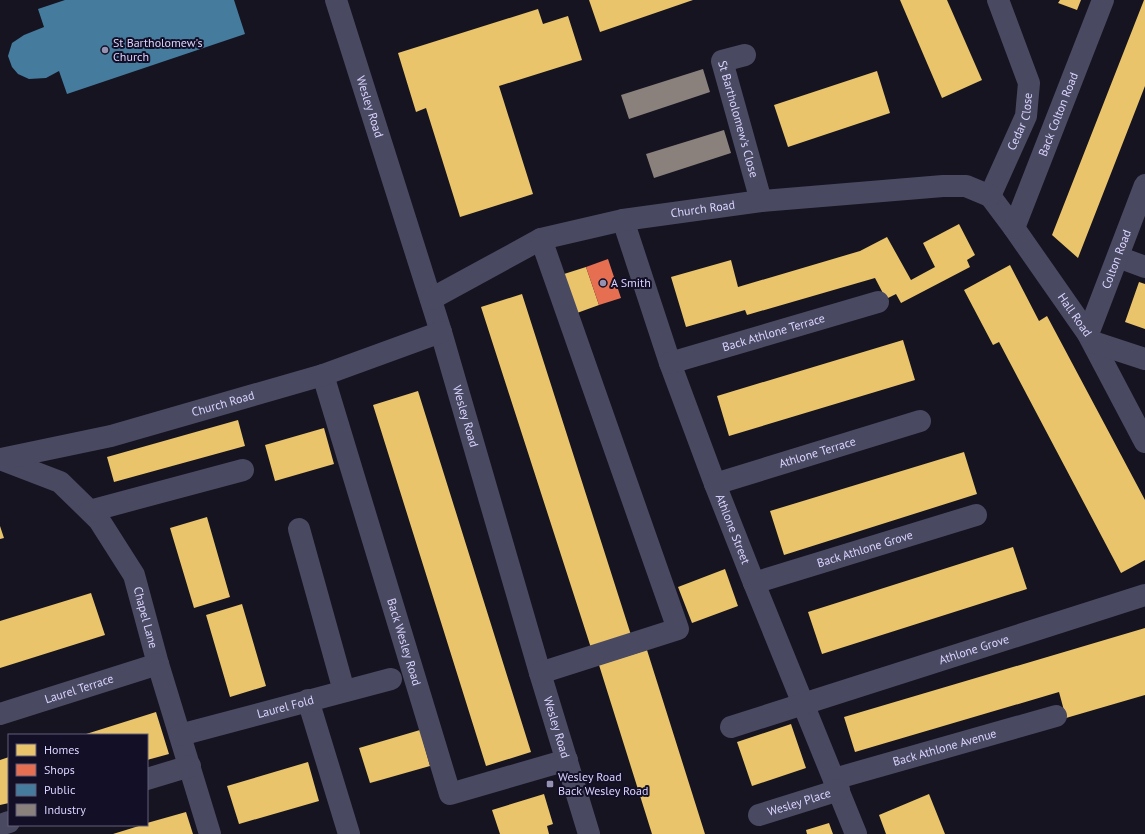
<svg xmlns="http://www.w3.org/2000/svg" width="1145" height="834" font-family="'PT Sans',sans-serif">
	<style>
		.homes { fill: #e9c46a }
		.shops { fill: #e76f51 }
		.public { fill: #457b9d }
		.industry { fill: #8a817c }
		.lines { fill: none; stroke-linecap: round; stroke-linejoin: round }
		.minor { stroke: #4a4962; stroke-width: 22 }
		.poi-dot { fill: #9591b1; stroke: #130f26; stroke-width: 1.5 }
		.labels { text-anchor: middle; stroke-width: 4; stroke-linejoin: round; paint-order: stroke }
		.poi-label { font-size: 12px; fill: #d9d4ff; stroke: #130f26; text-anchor: start }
		.street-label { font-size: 12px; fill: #d9d4ff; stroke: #130f26 }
	</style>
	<rect width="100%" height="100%" fill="#161421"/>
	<path class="homes" d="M 589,0 L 693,0 L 600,32 Z
		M 900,0 L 947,0 L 982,80 L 942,98 Z
		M 1060,0 L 1081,0 L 1077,10 L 1058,3 Z
		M 1144,0 L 1145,0 L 1145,86 L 1078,258 L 1052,235 Z
		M 538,9 L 543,24 L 568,16 L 582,60 L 499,86 L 533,194 L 460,217 L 426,108 L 416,112 L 398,53 Z
		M 877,71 L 890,113 L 788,147 L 774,105 Z
		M 959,224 L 975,255 L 967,260 L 970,267 L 901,303 L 896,294 L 886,299 L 875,278 L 747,315 L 745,310 L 686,327 L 671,277 L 731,260 L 738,287 L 860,251 L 887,237 L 911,280 L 935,267 L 923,243 Z
		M 1010,265 L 1039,321 L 1047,316 L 1145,500 L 1145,560 L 1121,573 L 999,342 L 993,345 L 964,290 Z
		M 586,267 L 599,305 L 577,313 L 564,274 Z
		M 1139,282 L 1145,284 L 1145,329 L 1125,322 Z
		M 522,294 L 631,635 L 591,648 L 481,307 Z
		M 903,340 L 915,380 L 729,436 L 717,396 Z
		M 418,391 L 531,752 L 486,766 L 373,405 Z
		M 238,420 L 245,446 L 114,482 L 107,457 Z
		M 324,428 L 334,464 L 275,481 L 265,445 Z
		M 964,452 L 977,494 L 784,555 L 770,511 Z
		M 207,517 L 230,597 L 194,608 L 170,528 Z
		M 0,526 L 4,538 L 0,539 Z
		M 1013,547 L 1027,589 L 822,654 L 808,612 Z
		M 725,569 L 738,606 L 692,623 L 678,587 Z
		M 91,593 L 105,635 L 0,668 L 0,621 Z
		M 242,604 L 266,686 L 230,697 L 206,615 Z
		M 1145,628 L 1145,695 L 1066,718 L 1059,692 L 855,752 L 844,717 Z
		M 647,650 L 705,834 L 652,834 L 599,665 Z
		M 156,712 L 169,754 L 147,760 L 147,735 L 83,735 Z
		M 791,724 L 806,768 L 752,786 L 737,742 Z
		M 420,730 L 430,766 L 370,783 L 359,748 Z
		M 9,757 L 9,803 L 0,805 L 0,760 Z
		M 308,762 L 319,801 L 239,824 L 227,786 Z
		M 544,794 L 553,824 L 547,826 L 549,834 L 500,834 L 492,810 Z
		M 929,794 L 945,834 L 886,834 L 879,815 Z
		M 186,812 L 193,834 L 113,834 L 142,825 L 147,825 L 147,823 Z
		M 829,823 L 833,834 L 807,834 L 806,830 Z"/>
	<path class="shops" d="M 608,259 L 621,298 L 599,305 L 586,267 Z"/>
	<path class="public" d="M 65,0 L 234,0 L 245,34 L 67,94 L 59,71 L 46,78 L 29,79 L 18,74 L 12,67 L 8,56 L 12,43 L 24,35 L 44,27 L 38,9 Z"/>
	<path class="industry" d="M 703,69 L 710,92 L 629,119 L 621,95 Z
		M 724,130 L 731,153 L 654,178 L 646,154 Z"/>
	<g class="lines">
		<g class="minor">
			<path id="s1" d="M 336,0 L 441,332 L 540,673 L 589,834"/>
			<path id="s2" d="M 745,55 L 722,61 L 761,201"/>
			<path id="s3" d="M 990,196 L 1014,228 L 1088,334 L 1145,442"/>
			<path id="s4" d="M 990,196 L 1026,116 L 1029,83 L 998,0"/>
			<path id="s5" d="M 623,220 L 670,363 L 715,484 L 754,583 L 856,834"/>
			<path id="s6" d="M 1014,228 L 1103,0"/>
			<path d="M 1118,257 L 1145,267"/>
			<path id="s7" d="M 431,299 L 541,239 L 623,220 L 761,201 L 943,186 L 966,186 L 990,196"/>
			<path id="s8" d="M 1088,334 L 1145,185"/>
			<path d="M 1093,342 L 1145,359"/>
			<path id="s9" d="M 670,363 L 878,302"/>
			<path id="s10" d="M 323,375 L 450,794 L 567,760"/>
			<path id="s11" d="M 0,459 L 60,482 L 99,520 L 134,575 L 158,664 L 210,834"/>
			<path id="s12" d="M 1,459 L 111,436 L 323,375 L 441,332"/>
			<path id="s13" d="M 715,484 L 920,421"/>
			<path d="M 90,511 L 243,470"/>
			<path d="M 299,529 L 344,691"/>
			<path id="s14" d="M 754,583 L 976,515"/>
			<path d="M 540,673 L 678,629 L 541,239"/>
			<path d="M 308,700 L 349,834"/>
			<path id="s15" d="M 0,714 L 158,664"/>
			<path id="s16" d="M 731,727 L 1145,595"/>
			<path id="s17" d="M 180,735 L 391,679"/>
			<path d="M 147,779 L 190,766"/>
			<path id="s18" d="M 834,779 L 1056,716"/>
			<path id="s19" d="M 759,815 L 839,790"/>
			<path d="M 0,825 L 9,822"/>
		</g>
	</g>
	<g class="poi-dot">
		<circle cx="105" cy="50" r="4"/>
		<circle cx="603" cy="283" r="4"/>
		<rect x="546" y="780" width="8" height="8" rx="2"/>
	</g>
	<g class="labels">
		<g class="poi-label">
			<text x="113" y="47">St Bartholomew's<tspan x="113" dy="14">Church</tspan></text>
			<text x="611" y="287">A Smith</text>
			<text x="558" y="781">Wesley Road<tspan x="558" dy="14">Back Wesley Road</tspan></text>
		</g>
		<g class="street-label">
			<text dy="4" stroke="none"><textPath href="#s1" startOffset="112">Wesley Road</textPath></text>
			<text dy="4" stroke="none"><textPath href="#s6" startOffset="122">Back Colton Road</textPath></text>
			<text dy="4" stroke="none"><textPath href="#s2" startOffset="84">St Bartholomew's Close</textPath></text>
			<text dy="4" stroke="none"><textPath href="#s4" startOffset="81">Cedar Close</textPath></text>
			<text dy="4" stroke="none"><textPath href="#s7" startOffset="290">Church Road</textPath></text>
			<text dy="4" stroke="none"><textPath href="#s8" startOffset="80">Colton Road</textPath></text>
			<text dy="4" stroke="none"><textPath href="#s3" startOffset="146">Hall Road</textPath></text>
			<text dy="4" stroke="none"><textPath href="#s9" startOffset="108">Back Athlone Terrace</textPath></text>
			<text dy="4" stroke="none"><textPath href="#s12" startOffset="229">Church Road</textPath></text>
			<text dy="4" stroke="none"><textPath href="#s1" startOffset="436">Wesley Road</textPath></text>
			<text dy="4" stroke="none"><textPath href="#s13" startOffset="107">Athlone Terrace</textPath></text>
			<text dy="4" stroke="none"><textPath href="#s5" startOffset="328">Athlone Street</textPath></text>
			<text dy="4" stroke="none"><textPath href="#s14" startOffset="116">Back Athlone Grove</textPath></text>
			<text dy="4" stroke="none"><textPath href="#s11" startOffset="228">Chapel Lane</textPath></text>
			<text dy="4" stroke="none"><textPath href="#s10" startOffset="279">Back Wesley Road</textPath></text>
			<text dy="4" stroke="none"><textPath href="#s16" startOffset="255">Athlone Grove</textPath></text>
			<text dy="4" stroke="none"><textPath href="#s15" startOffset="83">Laurel Terrace</textPath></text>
			<text dy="4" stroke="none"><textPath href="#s17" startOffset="109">Laurel Fold</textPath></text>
			<text dy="4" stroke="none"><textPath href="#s1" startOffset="760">Wesley Road</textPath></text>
			<text dy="4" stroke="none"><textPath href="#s18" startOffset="115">Back Athlone Avenue</textPath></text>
			<text dy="4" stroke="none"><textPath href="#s19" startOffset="42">Wesley Place</textPath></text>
		</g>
	</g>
	<rect x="8" y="734" width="140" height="92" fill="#130f26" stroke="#625e7d"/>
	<rect x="16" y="744" width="20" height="12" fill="#e9c46a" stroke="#625e7d"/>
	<text x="44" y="754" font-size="12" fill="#d9d4ff">Homes</text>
	<rect x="16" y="764" width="20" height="12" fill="#e76f51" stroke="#625e7d"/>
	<text x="44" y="774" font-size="12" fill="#d9d4ff">Shops</text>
	<rect x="16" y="784" width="20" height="12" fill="#457b9d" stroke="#625e7d"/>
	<text x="44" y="794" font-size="12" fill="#d9d4ff">Public</text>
	<rect x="16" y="804" width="20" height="12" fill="#8a817c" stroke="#625e7d"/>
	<text x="44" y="814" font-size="12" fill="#d9d4ff">Industry</text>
</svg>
